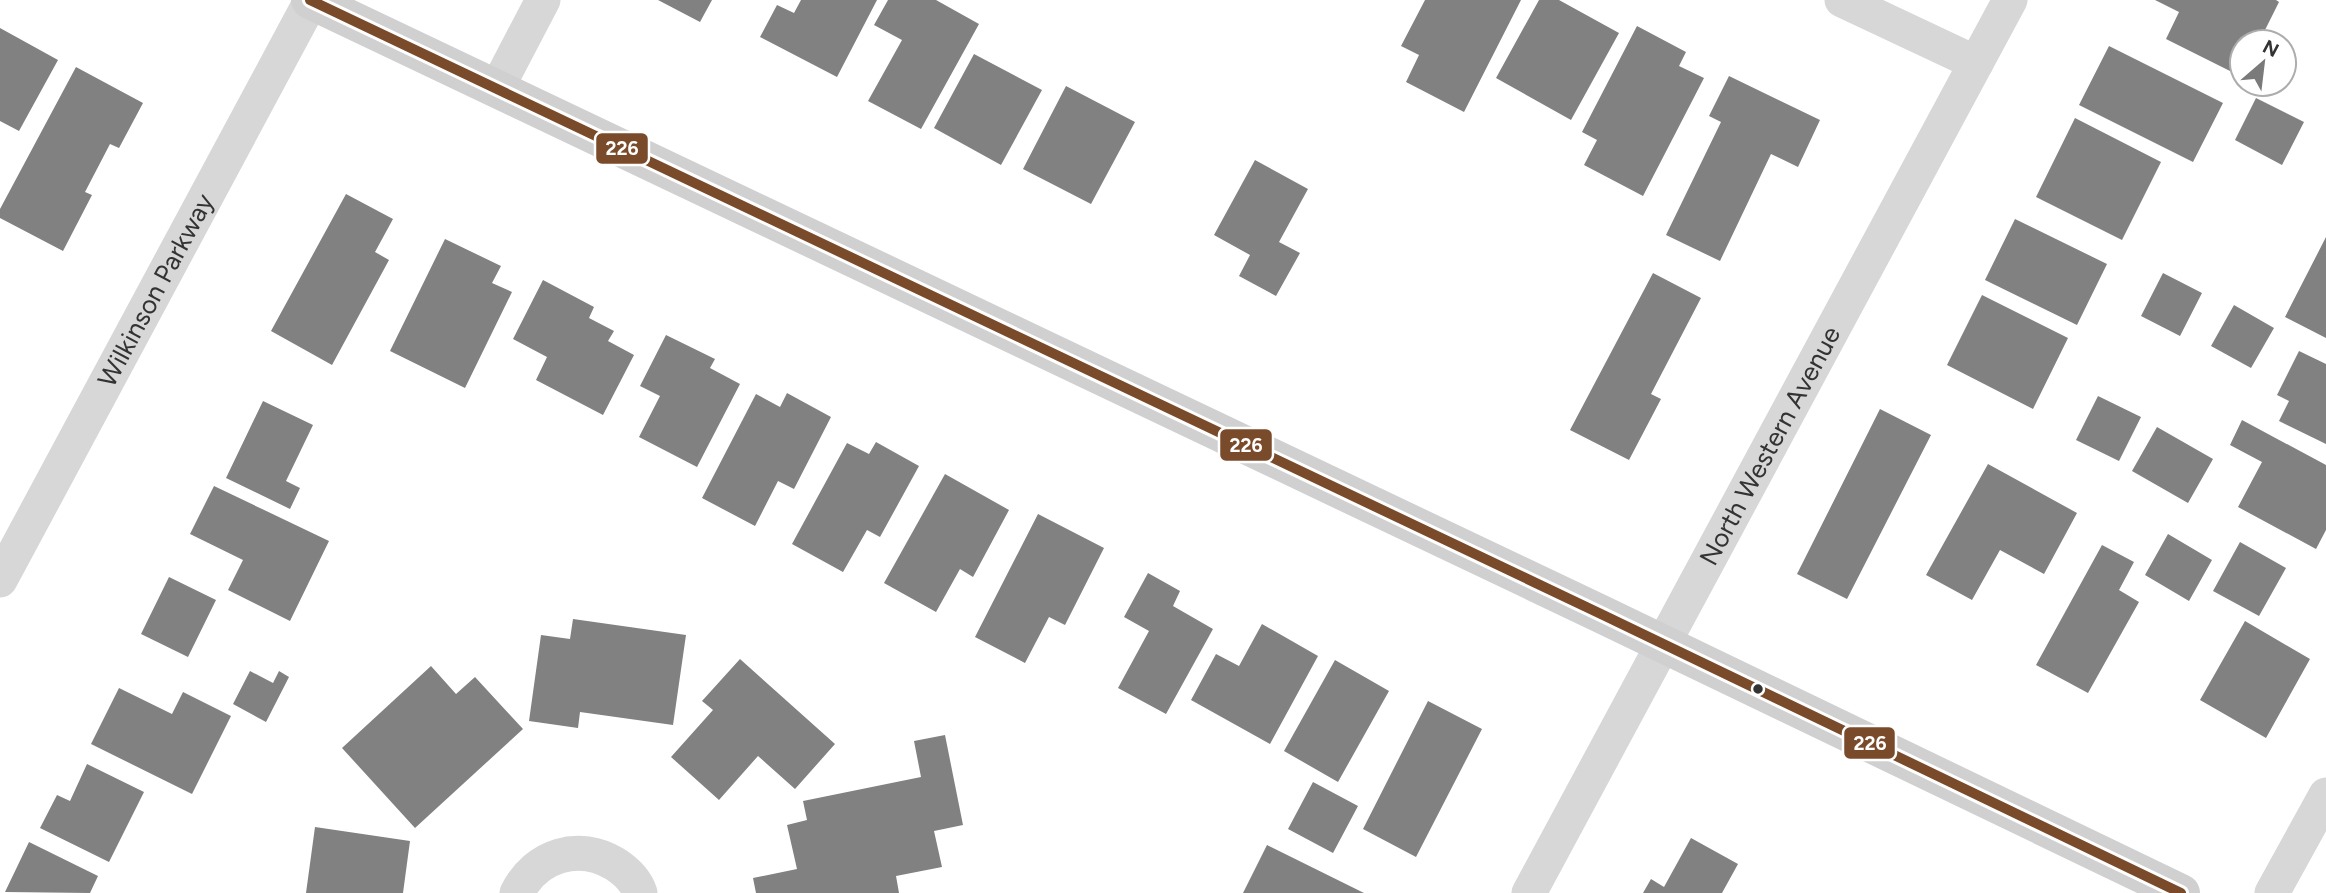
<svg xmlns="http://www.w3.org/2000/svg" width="2326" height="893" font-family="Figtree,sans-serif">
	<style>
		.building { fill: #818181 }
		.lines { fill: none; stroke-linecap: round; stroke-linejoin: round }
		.minor { stroke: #d7d7d7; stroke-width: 35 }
		.secondary { stroke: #d0d0d0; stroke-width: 38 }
		.bus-1-casing { stroke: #fff; stroke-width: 16 }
		.bus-1 { stroke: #7a4b2a; stroke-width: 10 }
		.bus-dot { fill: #333; stroke: #fff; stroke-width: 2.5 }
		.labels { text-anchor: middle; stroke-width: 7; stroke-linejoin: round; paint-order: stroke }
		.street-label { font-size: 26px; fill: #333; stroke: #fff }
		.line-badge { stroke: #fff; stroke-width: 2.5 }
		.badge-label { font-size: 19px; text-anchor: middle; font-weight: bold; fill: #fff }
	</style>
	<rect width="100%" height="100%" fill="#fff"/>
	<path class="building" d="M 658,0 L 712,0 L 700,22 Z
		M 801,0 L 877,0 L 837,77 L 760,37 L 777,5 L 794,13 Z
		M 888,0 L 936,0 L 979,24 L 921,129 L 868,101 L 902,40 L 874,25 Z
		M 1425,0 L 1521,0 L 1464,112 L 1406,82 L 1419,55 L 1401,46 Z
		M 1539,0 L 1559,0 L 1619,33 L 1571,120 L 1496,78 Z
		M 2155,0 L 2276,0 L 2279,2 L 2259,42 L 2242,42 L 2242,77 L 2166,39 L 2179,12 Z
		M 1637,26 L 1686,52 L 1679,66 L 1704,78 L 1643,196 L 1584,165 L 1597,140 L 1582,132 Z
		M 0,28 L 58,60 L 19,131 L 0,121 Z
		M 2109,46 L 2223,103 L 2193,162 L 2079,105 Z
		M 974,54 L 1042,90 L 1001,165 L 934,128 Z
		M 76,67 L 143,103 L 119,148 L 110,144 L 85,192 L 92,195 L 63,251 L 0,218 L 0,209 Z
		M 1729,76 L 1820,120 L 1798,167 L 1771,154 L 1720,261 L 1666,235 L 1721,122 L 1709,116 Z
		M 1066,86 L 1135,122 L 1091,204 L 1023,169 Z
		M 2256,98 L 2304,122 L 2282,165 L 2235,140 Z
		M 2075,118 L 2161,162 L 2122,240 L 2036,197 Z
		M 1255,160 L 1308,189 L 1279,242 L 1300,253 L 1276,296 L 1239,276 L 1250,255 L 1214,235 Z
		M 346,194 L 393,219 L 375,252 L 389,260 L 332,365 L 271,331 Z
		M 2015,219 L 2107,264 L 2077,325 L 1985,280 Z
		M 2326,237 L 2326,338 L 2285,317 Z
		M 445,239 L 501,266 L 492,283 L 512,292 L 465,388 L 390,351 Z
		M 1653,273 L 1701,298 L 1651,394 L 1661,399 L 1629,460 L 1570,430 Z
		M 2163,273 L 2202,293 L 2180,336 L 2141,316 Z
		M 543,280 L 594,307 L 589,318 L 614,331 L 608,341 L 634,355 L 603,415 L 536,380 L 547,357 L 513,339 Z
		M 1982,295 L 2068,338 L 2033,409 L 1947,365 Z
		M 2234,305 L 2274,328 L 2251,368 L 2211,346 Z
		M 666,335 L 715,359 L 710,368 L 740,384 L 697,467 L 639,437 L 660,396 L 640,386 Z
		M 2299,351 L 2326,364 L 2326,444 L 2279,421 L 2289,401 L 2277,395 Z
		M 787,393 L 831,417 L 794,489 L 778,481 L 755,526 L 702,498 L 756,394 L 780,407 Z
		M 2098,396 L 2141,417 L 2119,461 L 2076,440 Z
		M 263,401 L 313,425 L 286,481 L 300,488 L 290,509 L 226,478 Z
		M 1880,409 L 1931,435 L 1847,599 L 1797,574 Z
		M 2242,420 L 2326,465 L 2326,530 L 2316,549 L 2238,507 L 2262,462 L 2230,445 Z
		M 2157,427 L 2213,459 L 2188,503 L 2132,471 Z
		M 876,442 L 919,466 L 880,537 L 867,530 L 843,572 L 792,544 L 847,443 L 869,454 Z
		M 1988,464 L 2077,513 L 2044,574 L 2000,550 L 1972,600 L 1926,575 Z
		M 945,474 L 1009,510 L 973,577 L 960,569 L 936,612 L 884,583 Z
		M 214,486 L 329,541 L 290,621 L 228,590 L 243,560 L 190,534 Z
		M 1038,514 L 1104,548 L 1065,625 L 1049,617 L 1025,663 L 975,637 Z
		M 2168,534 L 2212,560 L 2189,601 L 2145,575 Z
		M 2240,542 L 2286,568 L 2259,616 L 2213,591 Z
		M 2102,545 L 2134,562 L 2119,590 L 2139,602 L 2088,693 L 2036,665 Z
		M 1148,573 L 1180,591 L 1173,606 L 1213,629 L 1166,714 L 1118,688 L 1149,631 L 1124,617 Z
		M 169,577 L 216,600 L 188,657 L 141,634 Z
		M 573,619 L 686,635 L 673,725 L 580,712 L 578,728 L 529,721 L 541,635 L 570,639 Z
		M 2245,621 L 2310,659 L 2266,738 L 2200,700 Z
		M 1262,624 L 1318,656 L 1270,744 L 1191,700 L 1216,654 L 1239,666 Z
		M 740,659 L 835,744 L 795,789 L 758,756 L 719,800 L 671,757 L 713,710 L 702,701 Z
		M 1335,660 L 1389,691 L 1338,782 L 1284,751 Z
		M 431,666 L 456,694 L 475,677 L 523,729 L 415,828 L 342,748 Z
		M 250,671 L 273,683 L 279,671 L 289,677 L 266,722 L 233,704 Z
		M 119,688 L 172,714 L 183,692 L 231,716 L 192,794 L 91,744 Z
		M 1428,701 L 1482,729 L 1416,857 L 1363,829 Z
		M 945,735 L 963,825 L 934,831 L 942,867 L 896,876 L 899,893 L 756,893 L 753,878 L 797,869 L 787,825 L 807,820 L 803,801 L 921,777 L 914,741 Z
		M 87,764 L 144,792 L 109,862 L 40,828 L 57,795 L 70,801 Z
		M 1313,782 L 1358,806 L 1333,853 L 1288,829 Z
		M 315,827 L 410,841 L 403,893 L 306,893 Z
		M 1691,838 L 1738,864 L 1722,893 L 1643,893 L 1651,879 L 1664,887 Z
		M 29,842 L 98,876 L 90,893 L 5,892 Z
		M 1267,845 L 1364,893 L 1243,893 Z"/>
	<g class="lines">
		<g class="minor">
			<path d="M 1842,0 L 1976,63"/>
			<path d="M 497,88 L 543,0"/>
			<path id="s1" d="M 0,580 L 311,1"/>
			<path d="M 517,893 C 536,855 579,842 615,864 C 626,871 636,881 640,893"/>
			<path id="s2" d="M 1529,893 L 2010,0"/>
			<path d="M 2272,893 L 2326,795"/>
		</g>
		<path class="secondary" d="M 310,0 L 1601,614 L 2181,893"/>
		<g class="bus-1-casing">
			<path id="bus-1" d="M 310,0 L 1601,614 L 2181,893"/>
		</g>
		<use href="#bus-1" class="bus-1"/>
	</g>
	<circle class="bus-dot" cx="1758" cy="689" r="6"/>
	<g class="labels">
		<g class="street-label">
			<text dy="9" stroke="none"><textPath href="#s1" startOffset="329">Wilkinson Parkway</textPath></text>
			<text dy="9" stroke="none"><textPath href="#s2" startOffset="508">North Western Avenue</textPath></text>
		</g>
	</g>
	<g class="line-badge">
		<rect x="595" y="132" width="54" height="33" rx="7" fill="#7a4b2a"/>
		<rect x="1219" y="428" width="54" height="34" rx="7" fill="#7a4b2a"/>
		<rect x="1843" y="726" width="53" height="34" rx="7" fill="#7a4b2a"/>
	</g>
	<g class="badge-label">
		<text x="622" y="155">226</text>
		<text x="1246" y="452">226</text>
		<text x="1870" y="750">226</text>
	</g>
	<g transform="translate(2263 63) rotate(28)"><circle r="33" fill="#ffffff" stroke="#adadad" stroke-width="2"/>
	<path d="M0-5L12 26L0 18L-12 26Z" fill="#7a7a7a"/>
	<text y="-10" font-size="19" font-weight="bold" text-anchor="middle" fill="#333333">N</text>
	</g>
</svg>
